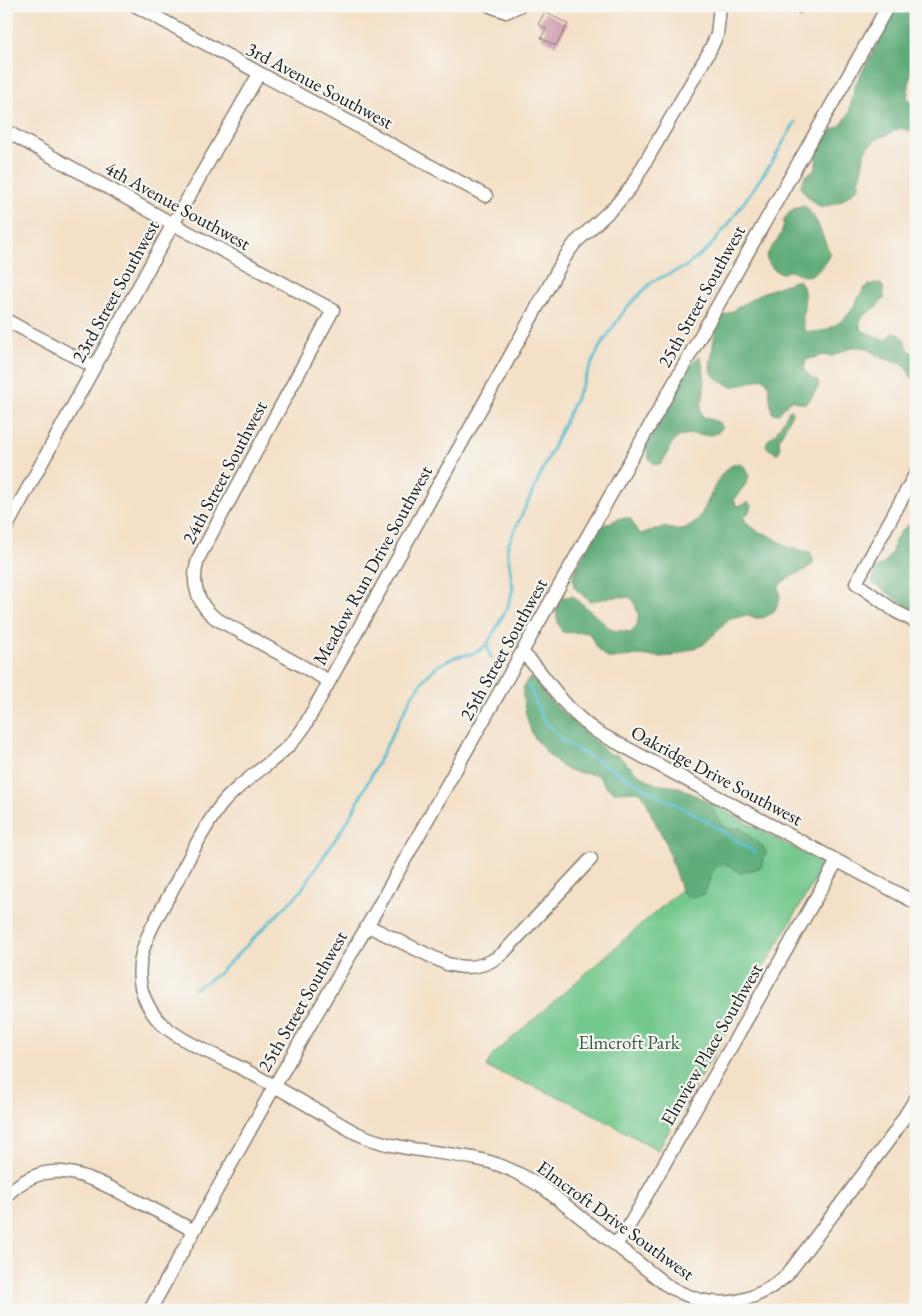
<svg xmlns="http://www.w3.org/2000/svg" width="922" height="1316" font-family="'EB Garamond',serif">
	<style>
		.green { fill: #73c88d; stroke: #487254 }
		.forest { fill: #5eac78; stroke: #3d644a }
		.lines { fill: none; stroke-linecap: round; stroke-linejoin: round }
		.stream { stroke: #53bdd0; stroke-width: 3 }
		.building { fill: #cf9dad }
		.street-casing { stroke: #887e71; stroke-width: 15 }
		.path { stroke: #887e71; stroke-width: 2; stroke-dasharray: 4 4; stroke-linecap: butt }
		.street { stroke: #fff; stroke-width: 12 }
		.labels { text-anchor: middle; stroke-width: 4.5; stroke-linejoin: round; paint-order: stroke }
		.street-label { font-size: 19px; fill: #1c1c1c; stroke: #f6f6f2 }
		.park-label { font-size: 19px; fill: #3a5844; stroke: #f6f6f2 }
	</style>
	<rect width="100%" height="100%" fill="#f6f6f2"/>
	<filter id="ink" filterUnits="userSpaceOnUse"><feTurbulence type="fractalNoise" baseFrequency=".02" numOctaves="2"/><feDisplacementMap in="SourceGraphic" scale="10" xChannelSelector="R" yChannelSelector="G"/><feConvolveMatrix kernelMatrix="1 2 1 2 8 2 1 2 1" color-interpolation-filters="sRGB"/></filter>
	<filter id="wash" filterUnits="userSpaceOnUse"><feTurbulence type="fractalNoise" baseFrequency=".0096" numOctaves="4" result="noise"/><feDisplacementMap in="SourceGraphic" scale="20" xChannelSelector="R" yChannelSelector="G"/><feGaussianBlur stdDeviation="1.12" result="paint"/><feColorMatrix in="noise" values="0 0 0 0 0 0 0 0 0 0 0 0 0 0 0 0 0 1.4 0 .05"/><feComposite in="paint" operator="in"/></filter>
	<g filter="url(#wash)">
		<rect width="100%" height="100%" fill="#f4e0c6"/>
		<path class="green" d="M 679,787 L 824,864 L 658,1150 L 571,1102 L 486,1067 L 492,1056 L 692,880 Z"/>
		<path class="forest" d="M 898,6 L 916,6 L 916,63 L 911,70 L 907,99 L 916,107 L 916,135 L 910,131 L 900,128 L 874,141 L 865,151 L 858,188 L 840,202 L 821,208 L 808,197 L 800,187 L 805,176 L 811,173 L 816,167 L 816,150 L 822,137 L 842,124 L 849,114 L 855,85 Z
			M 803,205 C 819,217 821,236 830,253 C 826,263 818,276 805,276 C 800,276 795,272 790,271 C 784,271 788,273 782,273 C 773,272 769,264 766,257 C 773,242 784,238 784,219 L 793,209 Z
			M 794,281 L 800,281 C 811,299 798,314 805,331 C 812,333 818,332 825,330 C 837,326 846,318 853,308 C 861,296 862,283 879,283 L 883,286 L 884,299 C 881,302 878,305 875,308 C 866,316 856,316 861,330 L 883,340 L 889,338 L 894,332 C 905,335 905,344 910,352 L 914,353 L 916,352 L 916,379 L 911,377 L 907,368 L 900,363 L 882,358 L 864,347 L 853,347 L 832,356 L 824,355 L 806,360 L 804,368 L 808,375 L 818,381 L 819,386 L 807,403 L 799,403 L 793,400 L 788,402 L 779,414 L 772,413 L 768,383 L 763,378 L 733,387 C 723,382 712,379 710,367 L 716,326 L 722,317 L 762,293 Z
			M 700,357 C 705,369 705,384 703,397 C 702,404 699,409 702,416 L 718,422 L 722,426 C 719,441 695,432 684,435 C 669,439 669,454 661,464 L 654,464 L 649,459 L 646,445 L 678,393 C 678,382 690,361 700,357 Z
			M 790,409 L 792,410 L 792,413 L 779,440 L 780,450 L 777,454 L 768,448 L 766,445 L 768,440 L 776,433 Z
			M 739,463 L 745,467 L 749,477 L 745,485 L 734,499 L 736,506 L 743,505 L 748,502 L 751,505 L 749,512 L 744,517 L 745,521 L 757,531 L 769,535 L 790,548 L 810,552 L 814,563 C 804,573 789,575 779,586 C 779,590 781,597 779,602 C 774,617 759,622 746,615 L 730,619 L 703,645 L 672,656 L 660,657 L 638,655 L 615,658 L 607,658 L 597,648 L 589,633 C 580,631 572,634 562,632 C 556,621 555,610 559,598 L 573,596 L 612,630 L 631,632 C 643,621 638,612 632,598 C 618,594 603,600 589,601 L 574,587 L 573,576 L 589,544 L 600,527 L 620,518 L 630,518 L 637,531 L 641,534 C 647,532 654,529 660,528 C 672,526 679,536 693,524 C 710,511 714,467 739,463 Z
			M 916,519 L 916,612 L 873,583 L 874,570 L 885,563 L 892,553 L 894,543 L 900,532 Z
			M 530,678 L 537,681 L 546,697 L 609,754 L 617,755 L 636,772 L 655,784 L 679,787 L 710,803 L 722,826 L 730,829 L 740,828 L 763,847 L 766,852 L 761,867 L 740,873 L 724,863 C 708,869 711,881 704,894 L 695,897 L 687,897 L 681,890 L 665,841 L 653,818 L 645,798 L 639,791 L 615,792 L 605,786 L 598,775 C 587,773 574,774 564,768 C 555,762 540,746 534,737 C 529,730 522,700 523,691 C 523,686 526,682 530,678 Z"/>
		<g class="lines">
			<path class="stream" d="M 487,645 L 491,658
				M 528,685 L 543,719 L 564,742 L 652,792 L 693,813 L 756,853
				M 194,989 L 217,975 L 300,892 L 350,817 L 412,696 L 425,678 L 437,666 L 455,657 L 475,653 L 487,645 L 507,608 L 513,589 L 507,547 L 599,348 L 626,308 L 653,281 L 685,267 L 709,248 L 730,222 L 772,162 L 795,122"/>
		</g>
		<g id="blocks">
			<path class="building" d="M 545,12 L 568,24 L 556,46 L 541,38 L 546,29 L 538,24 Z"/>
		</g>
	</g>
	<g filter="url(#ink)">
		<use href="#blocks" fill-opacity="0" stroke="#887e71" stroke-width="1"/>
		<g class="lines">
			<g class="street-casing">
				<path id="street" d="M 136,6 L 486,196
					M 490,6 L 506,12 L 519,6
					M 720,6 L 717,35 L 709,52 L 631,187 L 615,206 L 575,243 L 565,257 L 304,727 C 283,760 245,775 221,805 C 202,829 187,863 172,890 C 157,919 136,947 140,981 C 142,997 151,1014 162,1024 C 179,1040 217,1056 239,1067 C 278,1087 316,1110 354,1132 C 395,1152 439,1150 482,1160 C 505,1165 525,1176 545,1189 L 665,1284 C 708,1311 748,1309 787,1275 L 895,1132 L 916,1098
					M 6,131 L 173,224 L 333,310 L 200,555 C 190,578 195,602 215,618 L 329,681
					M 6,320 L 94,367
					M 916,473 L 856,583 L 895,611 L 916,622
					M 6,528 L 173,224 L 259,74
					M 522,653 C 536,664 544,678 555,691 C 567,707 580,720 597,732 L 916,903
					M 368,926 L 447,964 C 469,970 486,967 503,953 L 591,859
					M 6,1196 C 47,1154 86,1175 129,1197 C 151,1208 173,1219 194,1231
					M 616,1244 L 626,1231 L 837,861
					M 150,1310 L 274,1087 L 373,916 L 775,204 L 888,6"/>
			</g>
			<path class="path" d="M 760,6 L 773,14 L 786,12 L 803,13"/>
			<use href="#street" class="street"/>
		</g>
	</g>
	<g class="labels">
		<g class="street-label">
			<text transform="translate(320 85) rotate(28)" y="7">3rd Avenue Southwest</text>
			<text transform="translate(178 205) rotate(29)" y="7">4th Avenue Southwest</text>
			<text transform="translate(115 291) rotate(-61)" y="7">23rd Street Southwest</text>
			<text transform="translate(701 296) rotate(-61)" y="7">25th Street Southwest</text>
			<text transform="translate(224 472) rotate(-62)" y="7">24th Street Southwest</text>
			<text transform="translate(372 565) rotate(-61)" y="7">Meadow Run Drive Southwest</text>
			<text transform="translate(503 649) rotate(-61)" y="7">25th Street Southwest</text>
			<text transform="translate(717 775) rotate(28)" y="7">Oakridge Drive Southwest</text>
			<text transform="translate(302 1001) rotate(-60)" y="7">25th Street Southwest</text>
			<text transform="translate(711 1044) rotate(-60)" y="7">Elmview Place Southwest</text>
			<text transform="translate(616 1220) rotate(36)" y="7">Elmcroft Drive Southwest</text>
		</g>
		<g class="park-label">
			<text x="629" y="1049">Elmcroft Park</text>
		</g>
	</g>
	<rect width="922" height="1316" fill="none" stroke="#f6f6f2" stroke-width="25"/>
</svg>
